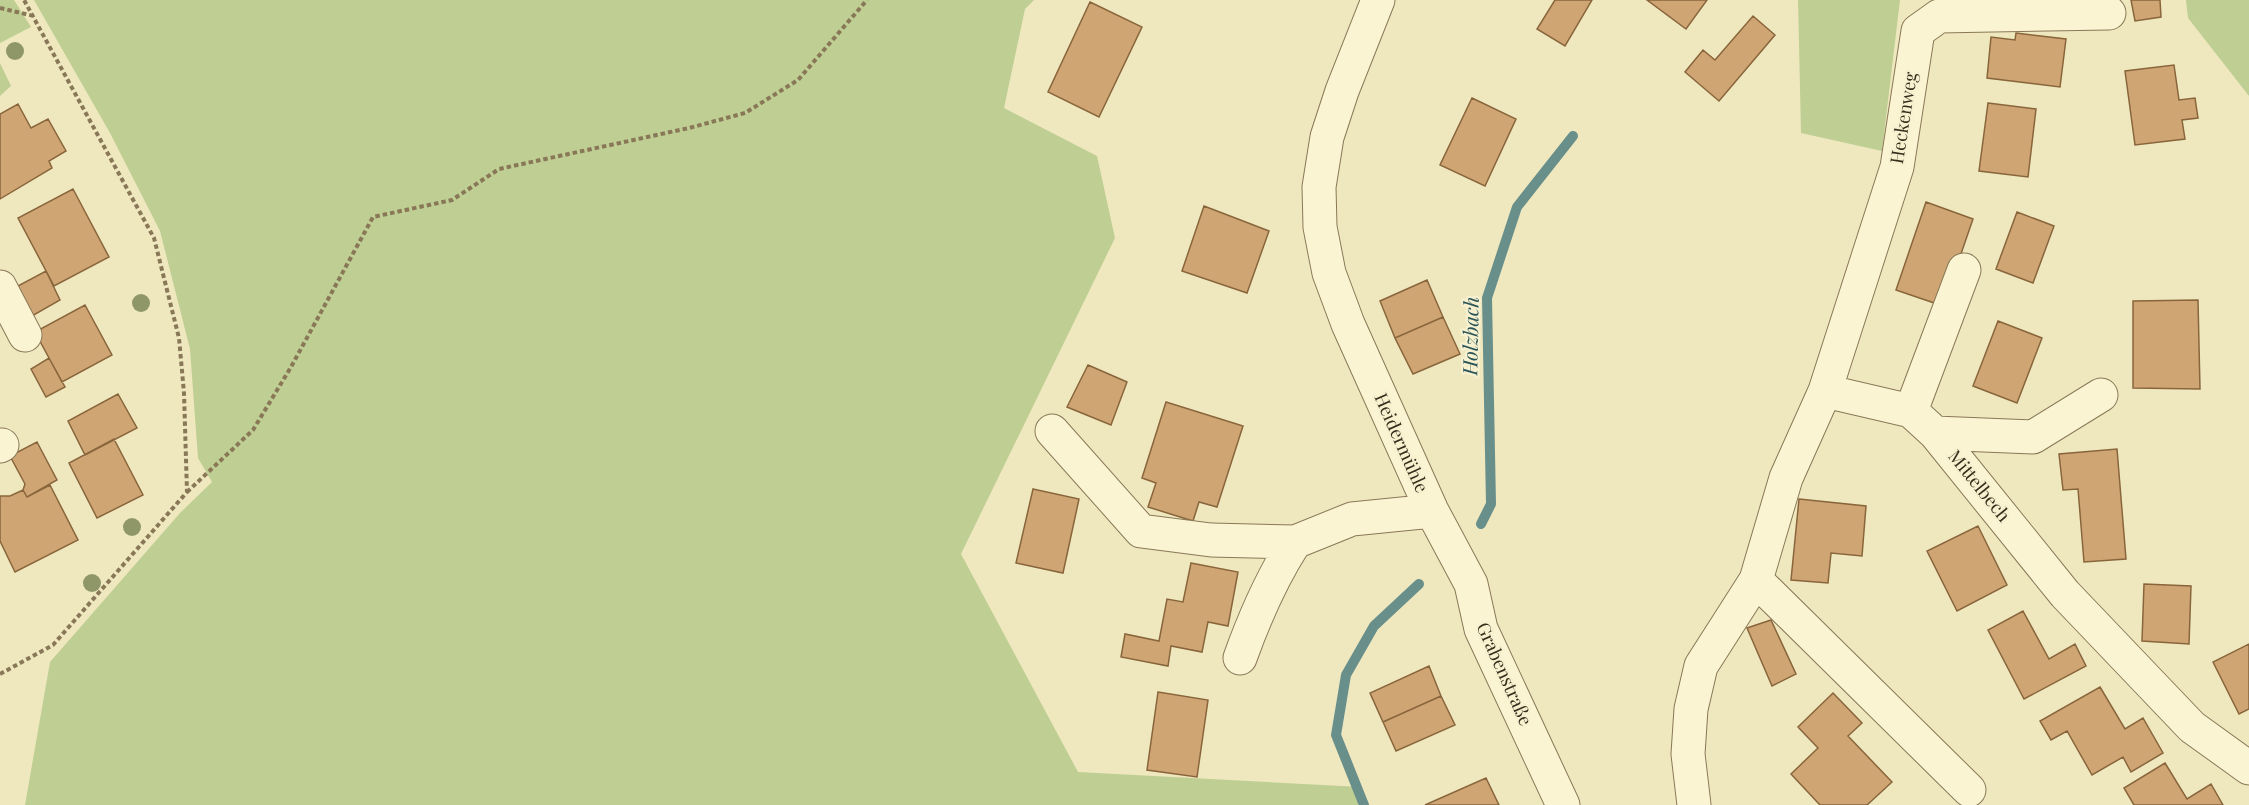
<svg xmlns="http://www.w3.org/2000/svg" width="2249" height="805" font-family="'Playfair Display',serif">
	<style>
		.green { fill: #bfce93 }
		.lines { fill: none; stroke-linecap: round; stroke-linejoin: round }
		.stream { stroke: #698f8b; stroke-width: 10 }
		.building { fill: #cfa673; stroke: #89653c; stroke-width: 1.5 }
		.minor-casing { stroke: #897857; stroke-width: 35 }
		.path { stroke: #897857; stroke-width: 4; stroke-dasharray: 4.5 3; stroke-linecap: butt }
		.minor { stroke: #faf4d2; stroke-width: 33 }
		.tree { fill: #8f9769 }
		.labels { text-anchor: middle; stroke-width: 4.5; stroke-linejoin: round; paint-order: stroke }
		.street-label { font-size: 18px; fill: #372d1c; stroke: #f7f1cf }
		.water-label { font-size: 20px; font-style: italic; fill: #2a5558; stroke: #f7f1cf }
	</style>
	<rect width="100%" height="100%" fill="#efe8bf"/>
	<path class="green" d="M 0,0 L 14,0 L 31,27 L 0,43 Z
		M 34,0 L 1034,0 L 1025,9 L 1004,108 L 1097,156 L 1115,238 L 961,554 L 1078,772 L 1361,787 L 1358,805 L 25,805 L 50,662 L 180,513 L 212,482 L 198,458 L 190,349 L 160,231 L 110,133 Z
		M 1798,0 L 1900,0 L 1882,151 L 1801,133 Z
		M 2186,0 L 2249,0 L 2249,96 L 2188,18 Z
		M 0,63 L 11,86 L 0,96 Z"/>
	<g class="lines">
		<path class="stream" d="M 1481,524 L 1491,504 L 1487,298 L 1517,207 L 1573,136
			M 1364,805 L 1336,735 L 1346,675 L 1374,626 L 1419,584"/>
	</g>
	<path class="building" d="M 1555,0 L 1592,0 L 1565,46 L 1537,29 Z
		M 1647,0 L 1707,0 L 1686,29 Z
		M 2131,0 L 2160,0 L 2161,17 L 2135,21 Z
		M 1090,2 L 1142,27 L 1099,117 L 1048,92 Z
		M 1753,16 L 1775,35 L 1719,101 L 1685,72 L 1703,50 L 1715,60 Z
		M 2016,33 L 2066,39 L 2060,87 L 1987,78 L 1991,37 L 2015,40 Z
		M 2174,65 L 2179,100 L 2195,98 L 2198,118 L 2182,120 L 2185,139 L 2135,145 L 2125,71 Z
		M 1472,98 L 1516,119 L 1485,186 L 1440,165 Z
		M 1988,103 L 2036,109 L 2028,177 L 1979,171 Z
		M 18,104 L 31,128 L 48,119 L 66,151 L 49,161 L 52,168 L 0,199 L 0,114 Z
		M 73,189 L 109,257 L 54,286 L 18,218 Z
		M 1926,202 L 1973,219 L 1943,306 L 1896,290 Z
		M 1204,206 L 1269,231 L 1247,293 L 1182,271 Z
		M 2017,212 L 2054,226 L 2033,283 L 1996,269 Z
		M 46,271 L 60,300 L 32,316 L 16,287 Z
		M 1427,280 L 1443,317 L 1395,338 L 1380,301 Z
		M 2198,300 L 2200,389 L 2133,388 L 2133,301 Z
		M 85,305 L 112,355 L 62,382 L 35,332 Z
		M 1443,317 L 1460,354 L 1413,374 L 1395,338 Z
		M 1998,321 L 2042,338 L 2017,403 L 1973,386 Z
		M 49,358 L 65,387 L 46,397 L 31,369 Z
		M 1088,365 L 1127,382 L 1111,425 L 1067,407 Z
		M 118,394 L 137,428 L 85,455 L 68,421 Z
		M 1166,402 L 1243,426 L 1217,507 L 1199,502 L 1193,521 L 1148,507 L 1156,483 L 1142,478 Z
		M 114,439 L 143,495 L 97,518 L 69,463 Z
		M 37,442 L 57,480 L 27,497 L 23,490 L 25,484 L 10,456 Z
		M 2117,449 L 2126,559 L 2084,562 L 2078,489 L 2063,490 L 2059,454 Z
		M 50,485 L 78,540 L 15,572 L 0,541 L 0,496 L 10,496 L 23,490 L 27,497 Z
		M 1033,489 L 1079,499 L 1063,573 L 1016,563 Z
		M 1799,499 L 1866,506 L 1862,556 L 1831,553 L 1828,583 L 1791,580 Z
		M 1978,526 L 2007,585 L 1957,611 L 1927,551 Z
		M 1191,563 L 1238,572 L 1228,626 L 1208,622 L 1202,652 L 1171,646 L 1168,666 L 1121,657 L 1125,634 L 1159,641 L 1167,599 L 1183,602 Z
		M 2144,584 L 2191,586 L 2189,644 L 2142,641 Z
		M 2023,611 L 2049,659 L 2075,644 L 2086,666 L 2024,699 L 1988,630 Z
		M 1771,620 L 1796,674 L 1772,686 L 1747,628 Z
		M 2249,644 L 2249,709 L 2239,714 L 2213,662 Z
		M 1429,666 L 1441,696 L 1383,722 L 1370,693 Z
		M 2100,687 L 2125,729 L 2143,718 L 2163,753 L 2131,772 L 2123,757 L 2092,775 L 2067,731 L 2051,740 L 2040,721 Z
		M 1158,692 L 1208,700 L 1197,777 L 1147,770 Z
		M 1833,693 L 1862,723 L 1848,736 L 1892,782 L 1867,805 L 1820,805 L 1791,774 L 1818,748 L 1798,727 Z
		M 1441,696 L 1455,725 L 1396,751 L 1383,722 Z
		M 2165,763 L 2187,799 L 2211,784 L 2223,805 L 2134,805 L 2124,788 Z
		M 1486,778 L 1499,805 L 1425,805 Z"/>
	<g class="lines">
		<g class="minor-casing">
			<path id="minor" d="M 1378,0 L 1342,91 L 1327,137 L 1319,187 L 1320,227 L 1329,273 L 1348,324 L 1432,511 L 1471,584 L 1481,629 L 1563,805
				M 0,287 L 25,335
				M 1825,391 L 1911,411 L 1935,433 L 2065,594 L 2192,727 L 2249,768
				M 1911,411 L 1964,270
				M 1052,431 L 1141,531 L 1211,540 L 1295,542 L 1352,519 L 1432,511
				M 1935,433 L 2033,437 L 2101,395
				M 0,446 L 2,445
				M 1240,658 C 1255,616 1271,579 1295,542
				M 1969,790 L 1756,580 L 1786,478 L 1825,391 L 1897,167 L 1918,31 L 1939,16 L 2109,13
				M 1694,805 L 1688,754 L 1691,709 L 1701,666 L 1756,580"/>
		</g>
		<path class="path" d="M 0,8 L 34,16
			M 187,492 L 253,430 L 291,367 L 373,217 L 452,200 L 499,169 L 689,128 L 745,113 L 798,80 L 867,0
			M 0,674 L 53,645 L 187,492 L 184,393 L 179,338 L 154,238 L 24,0"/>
		<use href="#minor" class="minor"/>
	</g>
	<g class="tree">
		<circle cx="15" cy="51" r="9"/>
		<circle cx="141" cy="303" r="9"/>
		<circle cx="132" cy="527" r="9"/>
		<circle cx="92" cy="583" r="9"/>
	</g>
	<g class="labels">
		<g class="street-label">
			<text transform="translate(1904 118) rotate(-81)" y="6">Heckenweg</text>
			<text transform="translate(1401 443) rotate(66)" y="6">Heidermühle</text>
			<text transform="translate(1979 486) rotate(51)" y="6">Mittelbech</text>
			<text transform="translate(1504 674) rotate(66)" y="6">Grabenstraße</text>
		</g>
		<g class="water-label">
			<text transform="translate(1471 336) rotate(-89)" y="7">Holzbach</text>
		</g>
	</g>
</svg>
